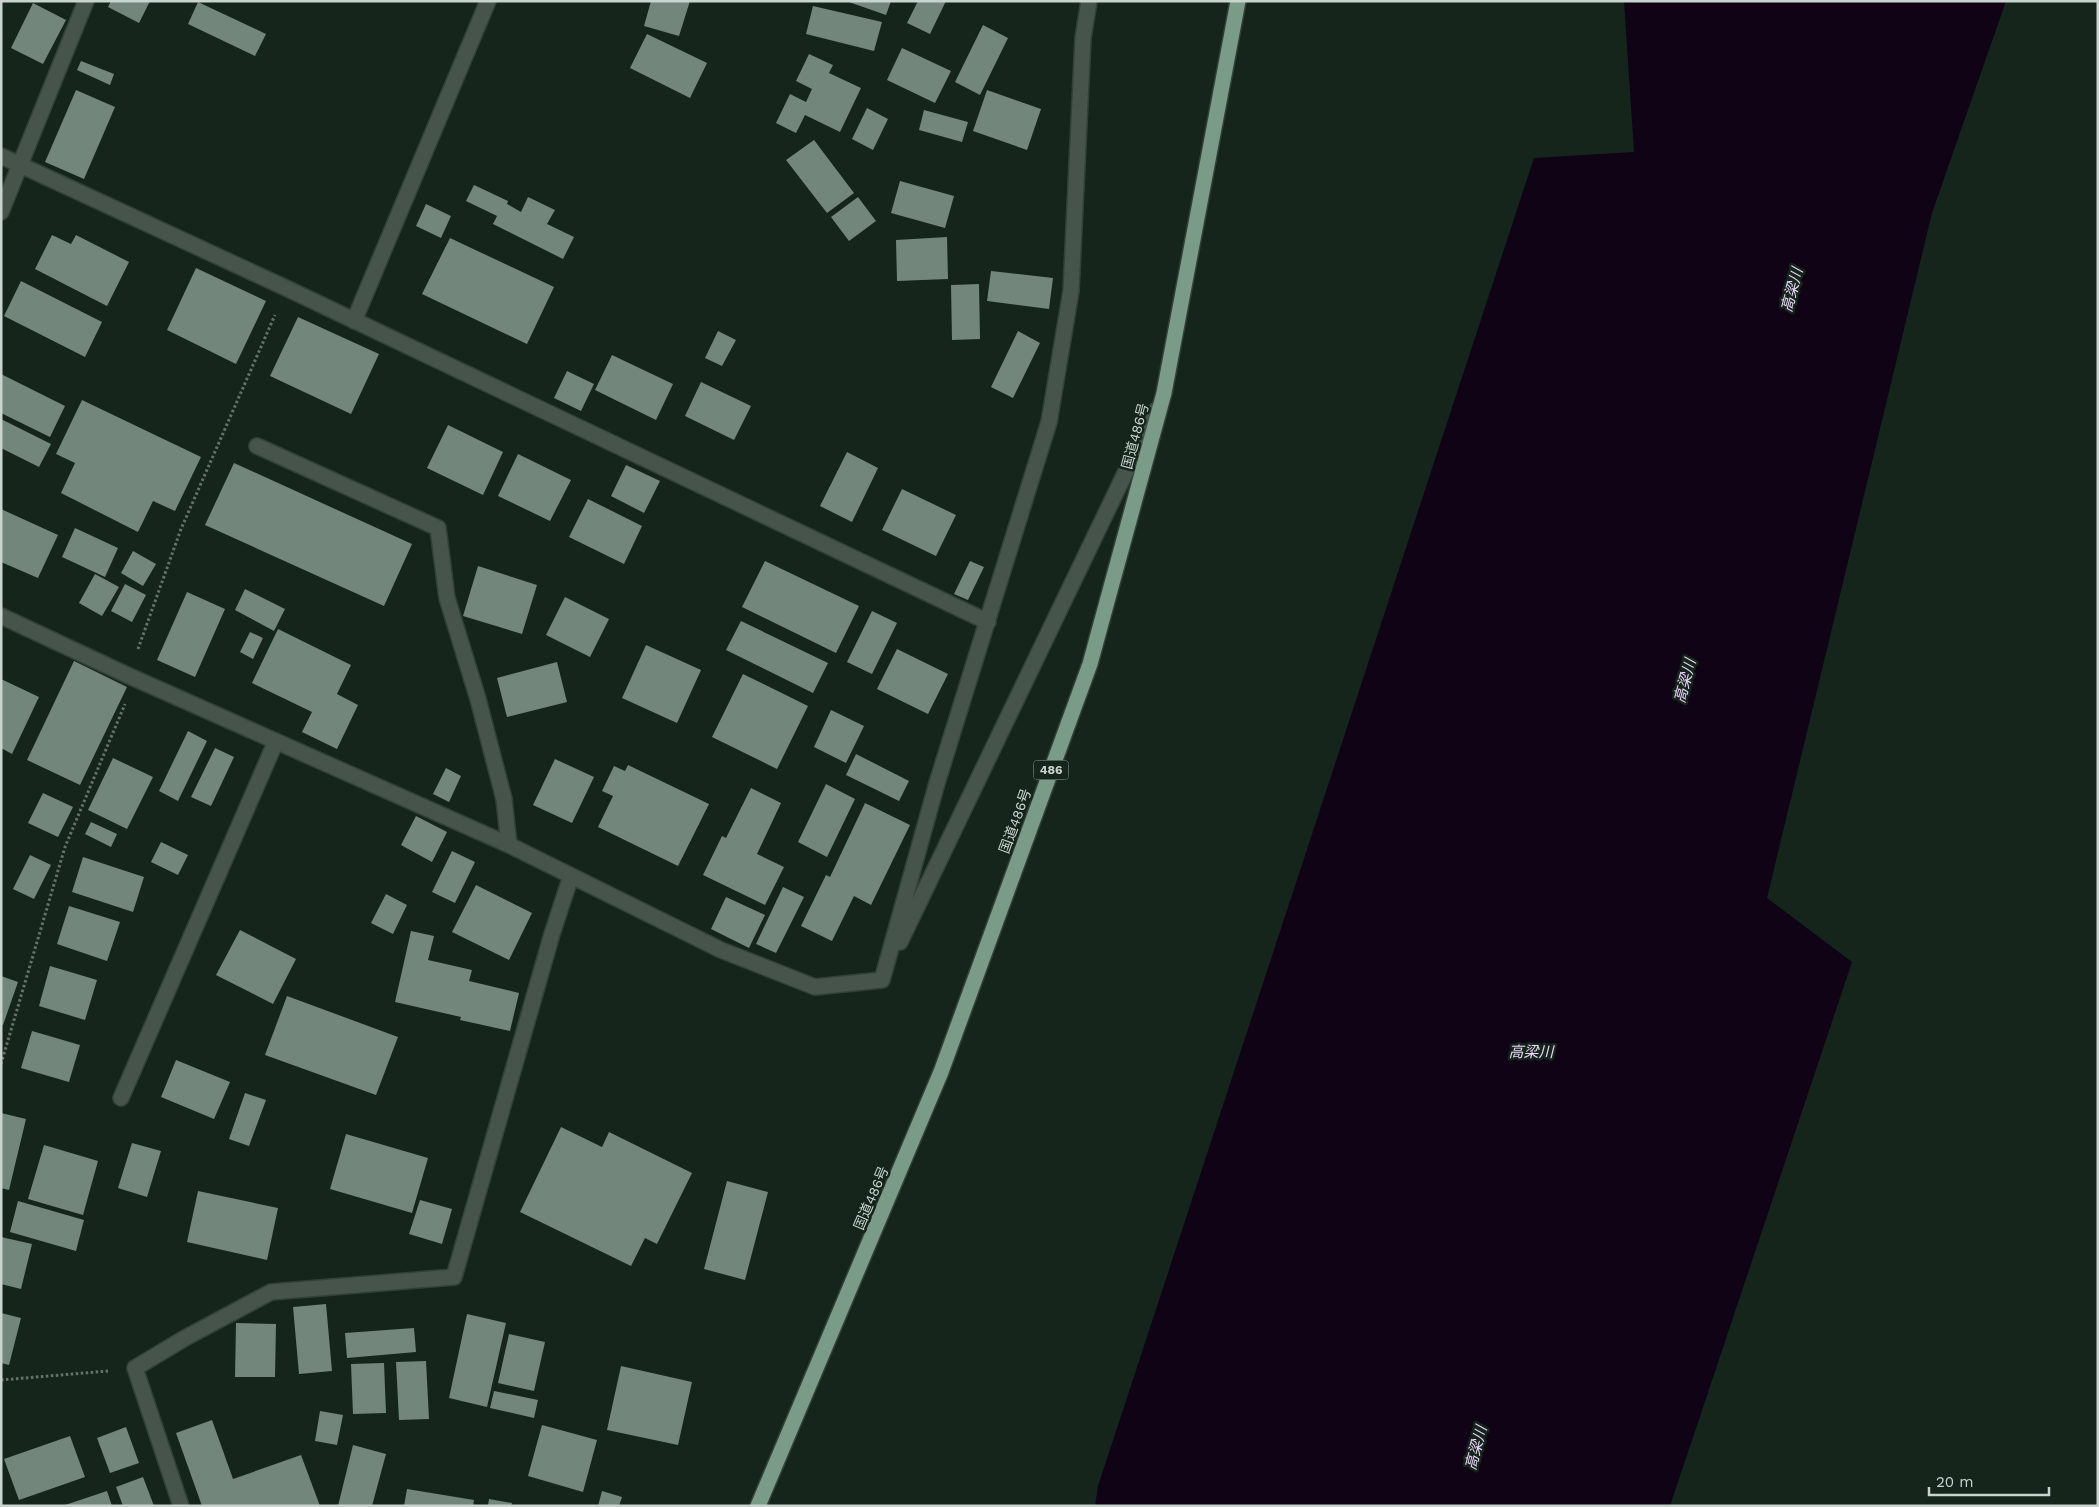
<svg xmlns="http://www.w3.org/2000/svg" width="2099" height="1507" font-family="'Work Sans','Noto Sans JP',sans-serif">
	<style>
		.water { fill: #0f0315 }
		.building { fill: #73867b }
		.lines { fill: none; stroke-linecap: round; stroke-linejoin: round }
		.minor-casing { stroke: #324138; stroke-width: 18 }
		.highway-casing { stroke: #324138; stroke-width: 18 }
		.path { stroke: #65726a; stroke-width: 3; stroke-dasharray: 2.5 2.5; stroke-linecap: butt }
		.minor { stroke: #47544c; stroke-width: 15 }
		.highway { stroke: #7b9b89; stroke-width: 15 }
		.labels { text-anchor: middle; stroke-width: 5; stroke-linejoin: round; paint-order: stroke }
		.shield { fill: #15251c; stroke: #94a099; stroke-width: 1 }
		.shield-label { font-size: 12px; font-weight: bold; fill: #cad4ce }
		.street-label { font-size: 14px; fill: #cad4ce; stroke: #15251c }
		.water-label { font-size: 15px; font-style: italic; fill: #efd6fd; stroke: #15251c }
	</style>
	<rect width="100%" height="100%" fill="#15251c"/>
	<path class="water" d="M 1624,1 L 2006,1 L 1932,213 L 1767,898 L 1852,962 L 1670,1506 L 1095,1506 L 1098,1486 L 1534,158 L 1634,152 Z"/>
	<path class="building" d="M 111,1 L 150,1 L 139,23 L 108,7 Z
		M 651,1 L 690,1 L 679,36 L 644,26 Z
		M 846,1 L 891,1 L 886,15 Z
		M 918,1 L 946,1 L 930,34 L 907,23 Z
		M 198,2 L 266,34 L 255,56 L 188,24 Z
		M 33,3 L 66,20 L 43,64 L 11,48 Z
		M 813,6 L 882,22 L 874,51 L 806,34 Z
		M 983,25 L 1008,38 L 980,95 L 955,82 Z
		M 647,34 L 707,63 L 690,98 L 630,68 Z
		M 902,48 L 951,71 L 935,103 L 887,80 Z
		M 809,54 L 833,65 L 829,73 L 861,88 L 840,132 L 805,115 L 796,133 L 776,123 L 790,94 L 806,102 L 812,89 L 796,81 Z
		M 81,61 L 114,74 L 110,85 L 77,70 Z
		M 76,90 L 115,107 L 84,179 L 45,162 Z
		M 987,90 L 1041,109 L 1027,150 L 973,131 Z
		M 867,108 L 888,119 L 873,150 L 852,139 Z
		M 924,110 L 968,122 L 962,142 L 919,130 Z
		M 814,140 L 854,193 L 827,213 L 786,160 Z
		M 900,181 L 954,196 L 945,228 L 891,213 Z
		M 474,185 L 508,201 L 507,204 L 521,212 L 528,197 L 555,210 L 547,224 L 574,237 L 563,259 L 493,224 L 497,216 L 466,201 Z
		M 858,197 L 876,221 L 849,241 L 831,217 Z
		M 426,204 L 451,216 L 441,238 L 416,226 Z
		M 52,235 L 71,244 L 76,235 L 129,262 L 107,306 L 35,269 Z
		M 947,237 L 948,279 L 897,281 L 896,240 Z
		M 450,238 L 554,287 L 527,344 L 422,294 Z
		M 196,268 L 266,301 L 236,364 L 167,330 Z
		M 991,271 L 1053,278 L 1049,309 L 987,301 Z
		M 21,281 L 102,322 L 85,357 L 4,316 Z
		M 979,284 L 980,339 L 952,340 L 951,285 Z
		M 298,317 L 379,354 L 351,414 L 270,376 Z
		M 718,331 L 736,340 L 722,366 L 705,358 Z
		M 1018,331 L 1040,343 L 1013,398 L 991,387 Z
		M 612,355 L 673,384 L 656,420 L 595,390 Z
		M 567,371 L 594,384 L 581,411 L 554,398 Z
		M 1,374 L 65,406 L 50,437 L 1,413 Z
		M 701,382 L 751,406 L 734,440 L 685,416 Z
		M 82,400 L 201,457 L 175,511 L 153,501 L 138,532 L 61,493 L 75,463 L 56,454 Z
		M 1,419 L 51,444 L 39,467 L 1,448 Z
		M 448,425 L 503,452 L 483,495 L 427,468 Z
		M 847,452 L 878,468 L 852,522 L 820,506 Z
		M 518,454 L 571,480 L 550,521 L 498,496 Z
		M 234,463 L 412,544 L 384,606 L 205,525 Z
		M 626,465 L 660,481 L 644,513 L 611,496 Z
		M 902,489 L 956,515 L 936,556 L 882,530 Z
		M 588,499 L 642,526 L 624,564 L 569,537 Z
		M 1,509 L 58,535 L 38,578 L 1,562 Z
		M 75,528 L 118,548 L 105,577 L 62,557 Z
		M 133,551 L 156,564 L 143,586 L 121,573 Z
		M 765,561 L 859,606 L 836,653 L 742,607 Z
		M 970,561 L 984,567 L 968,600 L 954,594 Z
		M 478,566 L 537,585 L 522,634 L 463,616 Z
		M 95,574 L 119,587 L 102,616 L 79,603 Z
		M 125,584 L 146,595 L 132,622 L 111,611 Z
		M 245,589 L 285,609 L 274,631 L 235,610 Z
		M 187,592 L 225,609 L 195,677 L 157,660 Z
		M 565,597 L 609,619 L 590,657 L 546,635 Z
		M 872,611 L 897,623 L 872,674 L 847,662 Z
		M 741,621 L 828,663 L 813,693 L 726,650 Z
		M 278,629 L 351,665 L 337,694 L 358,705 L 337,749 L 302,732 L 312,712 L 252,683 Z
		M 250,632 L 263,638 L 253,659 L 240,652 Z
		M 646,645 L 701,670 L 677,723 L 622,698 Z
		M 897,649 L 948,674 L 928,714 L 877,689 Z
		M 74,661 L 127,687 L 80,785 L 27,760 Z
		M 557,662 L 567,702 L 507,717 L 497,678 Z
		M 743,674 L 808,706 L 777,769 L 712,737 Z
		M 1,679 L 39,697 L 12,754 L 1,748 Z
		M 831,710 L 864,726 L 846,763 L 814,747 Z
		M 188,731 L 207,741 L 178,801 L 159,791 Z
		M 215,748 L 234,757 L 211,806 L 191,797 Z
		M 856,754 L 909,781 L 899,801 L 846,775 Z
		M 113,758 L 153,777 L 127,829 L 88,810 Z
		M 555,759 L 594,777 L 572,823 L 533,805 Z
		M 628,765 L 709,804 L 678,866 L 598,827 L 613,796 L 602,791 L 614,766 L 625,771 Z
		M 446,768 L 461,776 L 449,802 L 433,794 Z
		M 826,784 L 855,799 L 827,857 L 798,842 Z
		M 751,788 L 781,803 L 757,854 L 784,867 L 765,905 L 703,875 L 722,836 L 726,838 Z
		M 43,793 L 73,807 L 58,837 L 28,823 Z
		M 865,803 L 910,825 L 871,905 L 854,896 L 832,941 L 801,926 L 826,875 L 830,877 Z
		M 416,816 L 447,832 L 432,862 L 401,845 Z
		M 91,822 L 117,834 L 111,847 L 85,834 Z
		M 161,842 L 188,855 L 178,875 L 151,862 Z
		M 452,851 L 475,862 L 455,903 L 432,892 Z
		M 30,855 L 51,865 L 34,899 L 13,889 Z
		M 83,857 L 144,877 L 133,912 L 72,892 Z
		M 476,885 L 532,913 L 509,960 L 452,932 Z
		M 783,887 L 804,897 L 776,953 L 756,944 Z
		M 386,894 L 407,905 L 393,934 L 371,923 Z
		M 726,897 L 765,915 L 749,948 L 711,929 Z
		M 69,906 L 120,922 L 107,961 L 57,944 Z
		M 240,930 L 296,959 L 273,1004 L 216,975 Z
		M 411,931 L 434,936 L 428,960 L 472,970 L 469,981 L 519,993 L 510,1031 L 460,1020 L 461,1017 L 395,1002 Z
		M 50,966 L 97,980 L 85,1020 L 39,1006 Z
		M 1,976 L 18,982 L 3,1025 L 1,1025 Z
		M 287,996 L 398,1037 L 376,1095 L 265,1055 Z
		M 32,1031 L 80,1045 L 69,1082 L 21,1068 Z
		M 176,1060 L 230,1082 L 214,1119 L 161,1097 Z
		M 245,1093 L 266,1100 L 249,1146 L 229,1139 Z
		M 1,1113 L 26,1119 L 9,1190 L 1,1188 Z
		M 561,1127 L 602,1147 L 609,1132 L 692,1173 L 657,1244 L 645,1238 L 631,1266 L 520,1212 Z
		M 346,1134 L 428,1158 L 412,1213 L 330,1189 Z
		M 132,1143 L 161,1151 L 147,1197 L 118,1188 Z
		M 44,1145 L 98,1161 L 83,1215 L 28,1199 Z
		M 727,1181 L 768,1192 L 745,1280 L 704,1269 Z
		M 198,1191 L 278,1208 L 267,1260 L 187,1242 Z
		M 420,1200 L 452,1209 L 442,1244 L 409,1234 Z
		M 18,1201 L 84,1220 L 76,1251 L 10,1232 Z
		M 1,1237 L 32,1244 L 21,1289 L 1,1284 Z
		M 326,1304 L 332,1371 L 299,1374 L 293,1307 Z
		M 1,1313 L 21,1318 L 9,1365 L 1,1363 Z
		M 467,1314 L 506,1323 L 487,1407 L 449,1398 Z
		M 236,1323 L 276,1324 L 275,1377 L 235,1377 Z
		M 414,1328 L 416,1352 L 347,1358 L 345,1333 Z
		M 509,1334 L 545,1342 L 534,1391 L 498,1383 Z
		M 426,1361 L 429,1419 L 399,1420 L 396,1362 Z
		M 384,1363 L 386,1413 L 353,1414 L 351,1364 Z
		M 621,1366 L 692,1382 L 678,1445 L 607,1430 Z
		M 494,1391 L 538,1400 L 534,1418 L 490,1408 Z
		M 320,1411 L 343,1415 L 337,1445 L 315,1441 Z
		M 212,1420 L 233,1479 L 301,1455 L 320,1506 L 202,1506 L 176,1433 Z
		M 542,1425 L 597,1440 L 583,1492 L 528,1476 Z
		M 126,1427 L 139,1463 L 110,1473 L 97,1438 Z
		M 70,1436 L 85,1477 L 19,1500 L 4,1459 Z
		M 353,1445 L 386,1454 L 372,1506 L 338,1506 Z
		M 143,1477 L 154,1506 L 123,1506 L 116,1487 Z
		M 407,1489 L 474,1500 L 473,1506 L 404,1506 Z
		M 107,1491 L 112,1506 L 65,1506 L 65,1505 Z
		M 602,1491 L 622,1497 L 619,1506 L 598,1506 Z
		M 489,1499 L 512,1503 L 511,1506 L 488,1506 Z"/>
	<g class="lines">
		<g class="minor-casing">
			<path id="minor" d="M 1,156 L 286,288 L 988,622
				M 1,212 L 86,1
				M 354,321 L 488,1
				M 257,446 L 438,528 L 447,598 L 478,699 L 504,799 L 509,845
				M 1,616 L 127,675 L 509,845 L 721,950 L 815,987 L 882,980
				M 900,942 L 1155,411
				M 882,980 L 937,783 L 1049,422 L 1071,291 L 1083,38 L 1089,1
				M 121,1098 L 276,741
				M 181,1506 L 135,1368 L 185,1338 L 271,1292 L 454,1277 L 552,934 L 571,876"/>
		</g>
		<g class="highway-casing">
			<path id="highway" d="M 758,1506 L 941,1072 L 1090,664 L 1164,393 L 1238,1"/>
		</g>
		<path class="path" d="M 138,649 L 181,529 L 275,315
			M 1,1064 L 65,847 L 125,704
			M 1,1380 L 108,1371"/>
		<use href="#minor" class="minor"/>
		<use href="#highway" class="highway"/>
	</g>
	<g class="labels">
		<rect class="shield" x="1033.5" y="760.5" width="35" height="19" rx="4"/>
		<g class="shield-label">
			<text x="1051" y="774">486</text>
		</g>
		<g class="street-label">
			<text transform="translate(1135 436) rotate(-75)" y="5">国道486号</text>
			<text transform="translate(1015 821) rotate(-70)" y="5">国道486号</text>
			<text transform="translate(871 1198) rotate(-67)" y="5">国道486号</text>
		</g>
		<g class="water-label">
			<text transform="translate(1792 290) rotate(-75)" y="5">高梁川</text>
			<text transform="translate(1685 681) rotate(-75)" y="5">高梁川</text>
			<text x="1531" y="1057">高梁川</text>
			<text transform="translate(1476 1448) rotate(-75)" y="5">高梁川</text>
		</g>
	</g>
	<rect width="2099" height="1507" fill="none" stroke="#cad4ce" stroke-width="5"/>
	<path d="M1929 1487v8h120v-8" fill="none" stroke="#cad4ce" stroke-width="2.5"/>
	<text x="1936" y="1487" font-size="15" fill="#cad4ce" stroke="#15251c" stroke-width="4" paint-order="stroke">20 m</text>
</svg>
